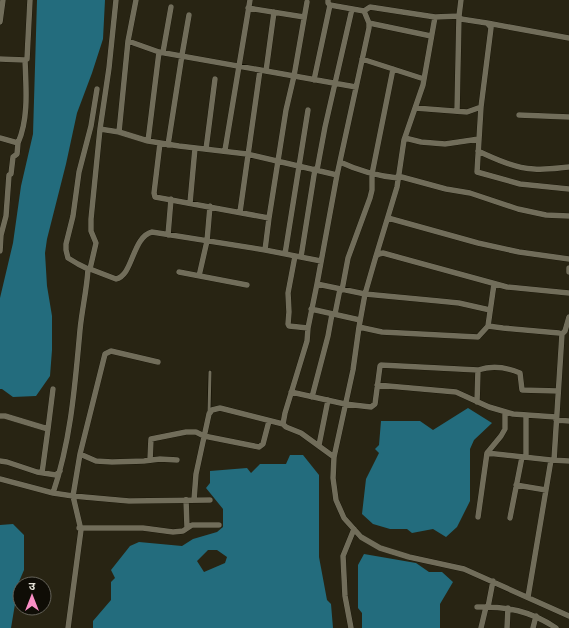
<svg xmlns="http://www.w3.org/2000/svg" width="569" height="628" font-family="Rubik,'Noto Sans Devanagari',sans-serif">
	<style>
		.water { fill: #236c7d; fill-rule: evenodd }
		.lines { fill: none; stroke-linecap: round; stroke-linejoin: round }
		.lane-casing { stroke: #100d01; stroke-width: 4 }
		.street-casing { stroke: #100d01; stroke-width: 6 }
		.lane { stroke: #716d5a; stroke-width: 3 }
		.street { stroke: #716d5a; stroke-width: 5.5 }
	</style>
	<rect width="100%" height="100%" fill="#282413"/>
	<path class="water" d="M 37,0 L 105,0 L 103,39 L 92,73 L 77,113 L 66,164 L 47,239 L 45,253 L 47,286 L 52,316 L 52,350 L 50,376 L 36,396 L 13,397 L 2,389 L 0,389 L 0,298 L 13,243 L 21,186 L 33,134 Z
		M 468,408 L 492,423 L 474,440 L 470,449 L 470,501 L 457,527 L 446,537 L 433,529 L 412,533 L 407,529 L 390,529 L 373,524 L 362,514 L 366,479 L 379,453 L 375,449 L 379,445 L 381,421 L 420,421 L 433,430 Z
		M 290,455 L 303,455 L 319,475 L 319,557 L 327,600 L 331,604 L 333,628 L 93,628 L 93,621 L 111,600 L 111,582 L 115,578 L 111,570 L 130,546 L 139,542 L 182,546 L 193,539 L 217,532 L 223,527 L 223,509 L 206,488 L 210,483 L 210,471 L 247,468 L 251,473 L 260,464 L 286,464 ZM 208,550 L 217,550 L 227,557 L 225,563 L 204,572 L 197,561 Z
		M 13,524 L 24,535 L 24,570 L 18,584 L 20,587 L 20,600 L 15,604 L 11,628 L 0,628 L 0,525 Z
		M 364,554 L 416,563 L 429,572 L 442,572 L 453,582 L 440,604 L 440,628 L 362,628 L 362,613 L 358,608 L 358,565 Z"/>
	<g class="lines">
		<g class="lane-casing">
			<path id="lane" d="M 209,412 L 210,372"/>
		</g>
		<g class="street-casing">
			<path id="street" d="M 328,0 L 328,3 L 330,5 L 364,11 L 370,7 L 435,17 L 459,16 L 457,111
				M 461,0 L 459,16 L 461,19 L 487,23 L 489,25 L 491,28 L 481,107 L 477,172 L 520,184 L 569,189
				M 248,8 L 304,17
				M 364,11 L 369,23 L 369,28 L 337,175 L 317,284 L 365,294 L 376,256 L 379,254 L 383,253 L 507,287 L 569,293
				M 0,22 L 3,0
				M 369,23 L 431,36
				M 487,23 L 569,38
				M 128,41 L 159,52 L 356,87
				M 163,52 L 171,7
				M 0,59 L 25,60 L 27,59 L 30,0
				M 362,59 L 424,79
				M 266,71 L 274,12
				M 314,80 L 330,5
				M 415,108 L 467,112 L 481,107
				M 519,115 L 569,117
				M 100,129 L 119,132 L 148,141 L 179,146 L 247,154 L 337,175
				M 119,132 L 128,41 L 136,0
				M 0,138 L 18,143 C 29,118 26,87 25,60
				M 405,138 L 421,142 L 445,144 L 479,139
				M 148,141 L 159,52
				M 160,143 L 154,193 L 155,197 L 269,218
				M 168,145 L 182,55 L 189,15
				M 206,149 L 215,79
				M 225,150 L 250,0
				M 478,151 C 495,159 515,168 534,169 C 546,170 558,168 569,167
				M 340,162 C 359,171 378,176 398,178
				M 317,170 L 325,127 L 352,9
				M 398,176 L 446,189 L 470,193 L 518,209 L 546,215 L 569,216
				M 190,203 L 195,148
				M 240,212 L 260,70
				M 388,218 L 478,243 L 519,252 L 569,259
				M 168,235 L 171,199
				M 265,250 L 269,218 L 286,110 L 294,76 L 307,2
				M 0,251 L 1,235 L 6,216 L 9,175 L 11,174 L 13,157 L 17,154 L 18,143
				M 285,254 L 308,110
				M 295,256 L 288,293 L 289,312 L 288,324 L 289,326 L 308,328
				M 376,256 L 397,187 L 404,140 L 423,85 L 435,17
				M 301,257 L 315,169
				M 569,268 L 569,272
				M 88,269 L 78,264 L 68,258 L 66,250 L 66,244 L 73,216 L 79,172 L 91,126 L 97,89
				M 90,269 L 116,279 C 133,276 132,237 152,232 L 265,250 L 321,261
				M 179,272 L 247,285
				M 199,276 L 207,241 L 210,206
				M 317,284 L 308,328 L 307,341 L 285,413 L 283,424 L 286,427 L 301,433 L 334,457
				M 342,290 L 348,258 L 370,198 L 372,190 L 372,174 L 393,69
				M 311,309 L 360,320
				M 490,310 L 459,303 L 439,301 L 365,294 L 359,327 L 353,370 L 334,457 L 333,478 L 336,500 L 344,518 L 361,537 L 380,548 L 409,557 L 464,569 L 569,616
				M 335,314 L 340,289
				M 488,326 L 494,284
				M 359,327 L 382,332 L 478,337 L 488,326 L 503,328 L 559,333 L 562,334 L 554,460
				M 562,334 L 565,331 L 569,317
				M 158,362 L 111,351 L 105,354 L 80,454 L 73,496 L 129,501 L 210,500
				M 377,385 L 456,392 L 489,407 L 513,414 L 556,417
				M 291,392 L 345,404 L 371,407 L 375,404 L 380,366 L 381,365 L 478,370 C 493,365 506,367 520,373 L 522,390 L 558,391
				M 312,397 L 328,336 L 332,314
				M 477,402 L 478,370
				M 0,416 L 5,416 L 48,429 L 42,473
				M 556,420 L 569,421
				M 48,429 L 53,389
				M 319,445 L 328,400
				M 487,453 L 551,460
				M 80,454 L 96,461 L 112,462 L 144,461 L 160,459 L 177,460
				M 526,457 L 526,415
				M 150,460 L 151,439 L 186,432 L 196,432 L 204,436 L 259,447 L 263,444 L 269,421
				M 0,461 L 7,462 L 37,472 L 56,475 L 60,471
				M 0,479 L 53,493 L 73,496 L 81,530 L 68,628
				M 516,485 L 546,490
				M 53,493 C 71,440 75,385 80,330 C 82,309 87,289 88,269 L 90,269 L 96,243 L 91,231 L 91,219 L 100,129 L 109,68 L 116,0
				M 186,500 L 187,527
				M 194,500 L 196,474 L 209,414 L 212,410 L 220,408 L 283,424
				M 478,517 L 487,453 L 501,436 L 505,429 L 505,412
				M 510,518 L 522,457
				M 79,528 L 143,528 L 173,532 L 183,531 L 192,525 L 219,525
				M 528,597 L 551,460 L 569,461
				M 477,607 C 506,606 531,611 556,628
				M 488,607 L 493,581
				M 351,628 L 345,596 L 343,556 L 354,529
				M 481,628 L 486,607
				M 507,628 L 508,608
				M 533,628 L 536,616"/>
		</g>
		<use href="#lane" class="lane"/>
		<use href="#street" class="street"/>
	</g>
	<g transform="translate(32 596)"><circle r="19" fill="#0f0d06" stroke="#646259"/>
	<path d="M0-3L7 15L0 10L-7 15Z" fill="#fa8fc6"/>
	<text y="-6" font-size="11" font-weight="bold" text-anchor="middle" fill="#e3e1d6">उ</text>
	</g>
</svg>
